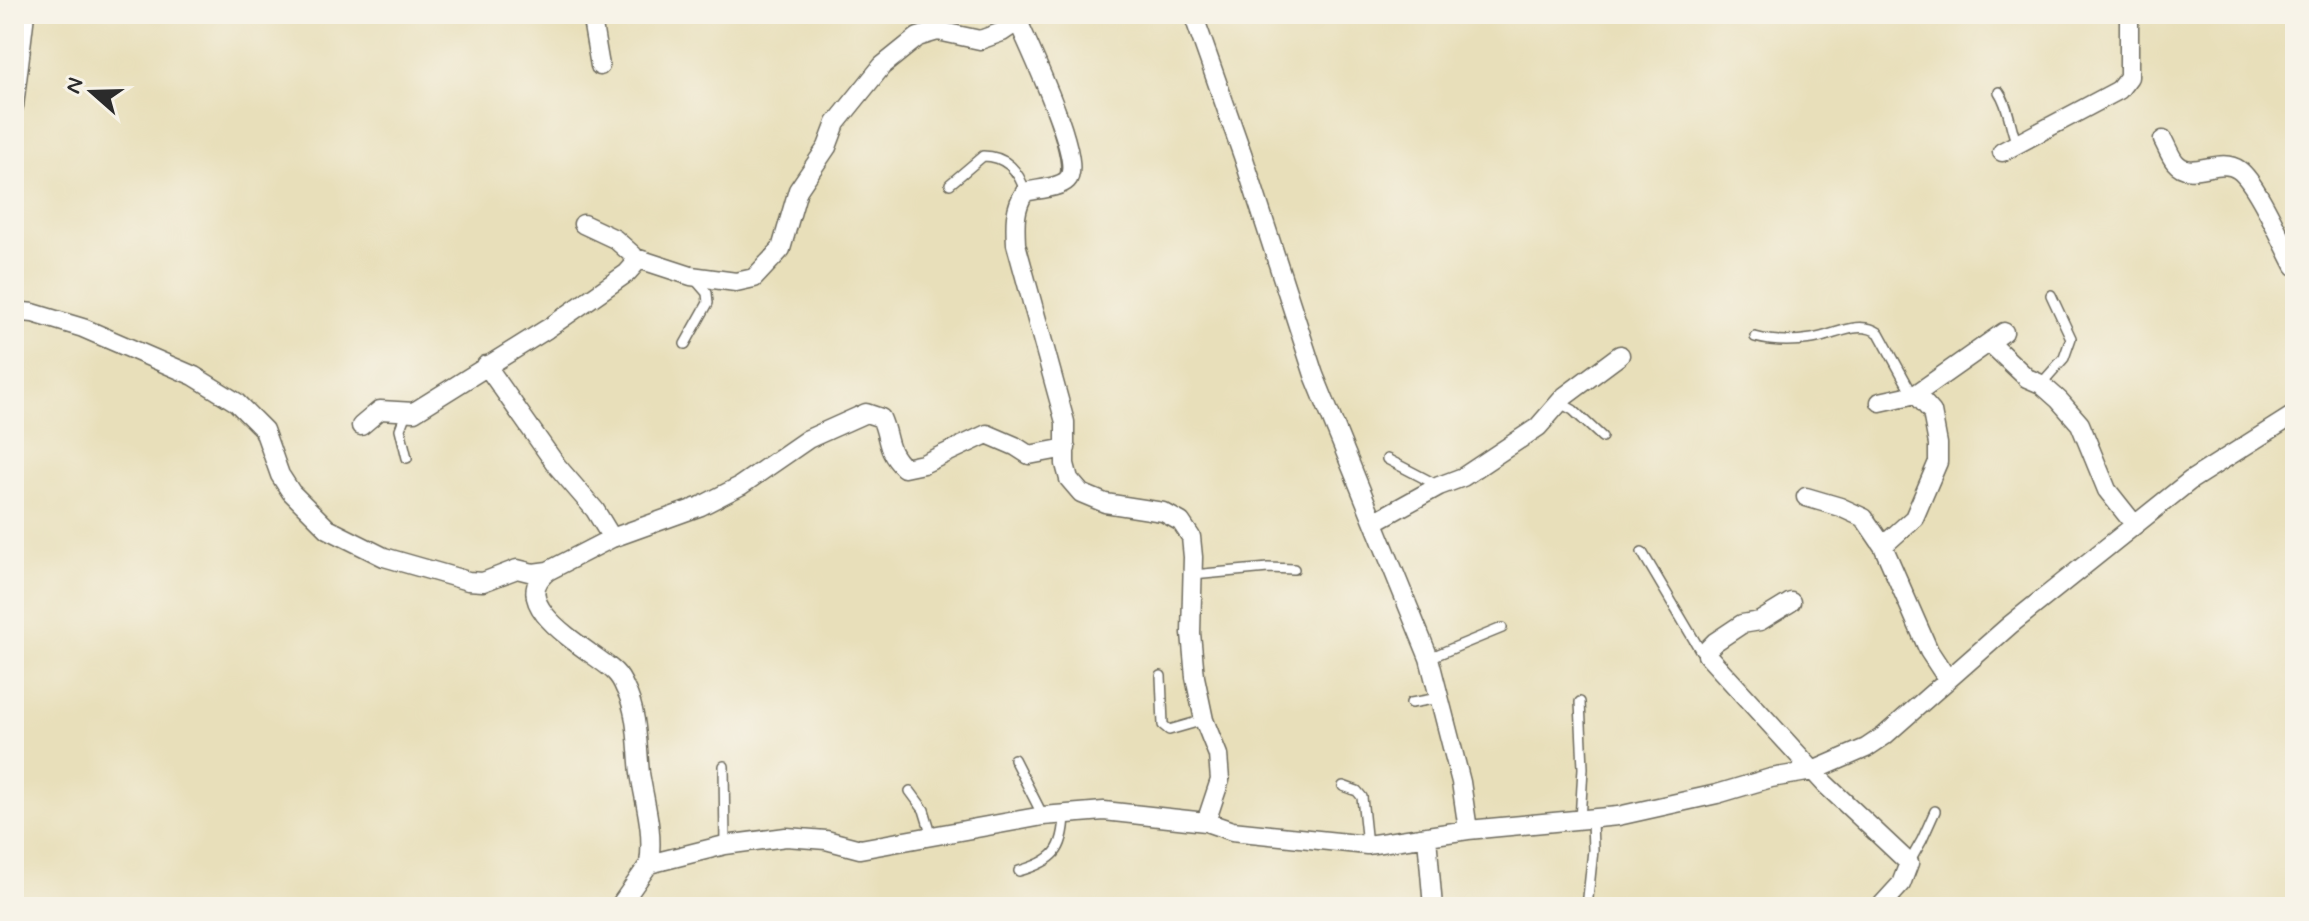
<svg xmlns="http://www.w3.org/2000/svg" width="2309" height="921" font-family="Mynerve,sans-serif">
	<style>
		.lines { fill: none; stroke-linecap: round; stroke-linejoin: round }
		.service-casing { stroke: #6d6a5d; stroke-width: 12 }
		.minor-casing { stroke: #6d6a5d; stroke-width: 21 }
		.service { stroke: #fff; stroke-width: 9 }
		.minor { stroke: #fff; stroke-width: 18 }
	</style>
	<rect width="100%" height="100%" fill="#f7f3e8"/>
	<filter id="ink" filterUnits="userSpaceOnUse"><feTurbulence type="fractalNoise" baseFrequency=".0125" numOctaves="2"/><feDisplacementMap in="SourceGraphic" scale="16" xChannelSelector="R" yChannelSelector="G"/><feConvolveMatrix kernelMatrix="1 2 1 2 8 2 1 2 1" color-interpolation-filters="sRGB"/></filter>
	<filter id="wash" filterUnits="userSpaceOnUse"><feTurbulence type="fractalNoise" baseFrequency=".006" numOctaves="4" result="noise"/><feDisplacementMap in="SourceGraphic" scale="32" xChannelSelector="R" yChannelSelector="G"/><feGaussianBlur stdDeviation="1.8" result="paint"/><feColorMatrix in="noise" values="0 0 0 0 0 0 0 0 0 0 0 0 0 0 0 0 0 1.4 0 .05"/><feComposite in="paint" operator="in"/></filter>
	<g filter="url(#wash)">
		<rect width="100%" height="100%" fill="#e8dfba"/>
	</g>
	<g filter="url(#ink)">
		<g class="lines">
			<g class="service-casing">
				<path id="service" d="M 1999,92 C 2009,106 2010,128 2017,144
					M 950,184 L 983,156 C 1006,156 1019,171 1025,192
					M 1755,337 C 1773,342 1793,342 1812,339 C 1834,336 1858,319 1879,333 L 1913,395
					M 685,344 L 708,303 L 707,293 L 694,278
					M 2041,384 L 2064,358 L 2071,338 L 2051,295
					M 1560,403 L 1573,410 L 1602,437
					M 406,413 L 400,429 L 407,458
					M 1387,459 L 1439,486
					M 1642,552 L 1700,650 L 1707,655
					M 1193,575 L 1268,568 L 1294,569
					M 1429,658 L 1502,628
					M 1161,676 L 1163,725 L 1169,730 L 1204,720
					M 1411,703 L 1439,698
					M 1014,759 L 1043,816
					M 724,766 L 725,845
					M 1343,786 L 1357,791 L 1362,797 L 1367,845
					M 910,791 L 924,810 L 932,836
					M 1580,821 L 1583,768 L 1580,702
					M 1909,863 L 1922,840 L 1935,811
					M 1019,871 C 1054,861 1064,851 1065,814
					M 1587,907 L 1593,850 L 1592,820"/>
			</g>
			<g class="minor-casing">
				<path id="minor" d="M 591,14 L 600,66
					M 1193,14 L 1243,156 L 1314,375 L 1429,658 L 1461,782 L 1468,830
					M 1018,21 C 1028,45 1085,162 1067,180 C 1059,188 1037,189 1025,192 C 1014,208 1015,225 1016,244 L 1065,422 L 1065,464 L 1069,479 L 1081,493 L 1105,503 L 1163,512 L 1181,522 L 1191,537 L 1193,557 L 1191,633 L 1195,677 L 1204,720 L 1218,755 L 1220,780 L 1206,822
					M 14,106 L 25,14
					M 2163,140 C 2167,147 2170,156 2175,162 C 2191,182 2219,155 2239,170 C 2257,183 2283,244 2295,266
					M 2002,152 L 2119,90 L 2129,77 L 2129,14
					M 636,258 L 691,276 L 736,282 L 754,278 L 781,249 L 798,190 L 827,147 L 836,123 L 882,66 L 918,37 L 938,31 L 980,40 L 1002,32 L 1027,15
					M 14,311 L 33,313 L 83,328 L 194,376 L 236,402 L 264,430 L 280,475 L 291,492 L 328,529 L 384,557 L 468,581 L 483,582 L 517,569 L 533,573 L 548,571 L 612,538 L 701,506 L 740,486 L 808,439 L 866,413 L 881,418 C 890,438 885,450 904,468 L 923,464 L 987,434 L 1015,446 L 1029,455 L 1066,448
					M 1990,343 L 2027,378 L 2041,384 L 2059,400 L 2080,424 L 2107,490 L 2134,524
					M 486,365 L 557,466 L 595,510 L 612,538
					M 1880,402 L 1916,394 L 2004,332
					M 361,426 L 380,410 L 414,412 L 547,329 L 627,273 L 635,264 L 633,255 L 615,239 L 583,224
					M 1806,497 L 1840,507 L 1864,518 L 1883,546 L 1929,651 L 1948,680
					M 1374,522 L 1439,486 L 1463,477 L 1538,427 L 1565,396 L 1620,355
					M 1883,546 L 1914,518 L 1938,462 L 1938,444 L 1932,412 L 1916,394
					M 548,571 C 502,606 595,652 615,672 C 619,676 623,683 625,688 C 638,712 637,746 640,773 C 645,805 654,831 649,864
					M 1791,602 L 1760,621 L 1742,624 L 1715,642 L 1708,649 L 1707,655 L 1825,784 L 1909,863 L 1901,884 L 1880,907
					M 1427,837 L 1433,907
					M 619,907 L 649,864 L 725,845 L 786,837 L 826,840 L 860,849 L 1043,816 L 1104,811 L 1206,822 L 1232,831 L 1367,845 L 1468,830 L 1618,816 L 1717,794 L 1771,778 L 1813,771 L 1866,748 L 1884,736 L 2010,625 L 2191,480 L 2295,414"/>
			</g>
			<use href="#service" class="service"/>
			<use href="#minor" class="minor"/>
		</g>
	</g>
	<rect width="2309" height="921" fill="none" stroke="#f7f3e8" stroke-width="48"/>
	<g transform="translate(92 92) rotate(290)" stroke="#f7f3e8" stroke-width="6" paint-order="stroke">
	<path d="M0-6L14 30L0 20L-14 30Z" fill="#2b2b2b"/>
	<text y="-12" font-size="22" font-weight="bold" text-anchor="middle" fill="#2b2b2b">N</text>
	</g>
</svg>
